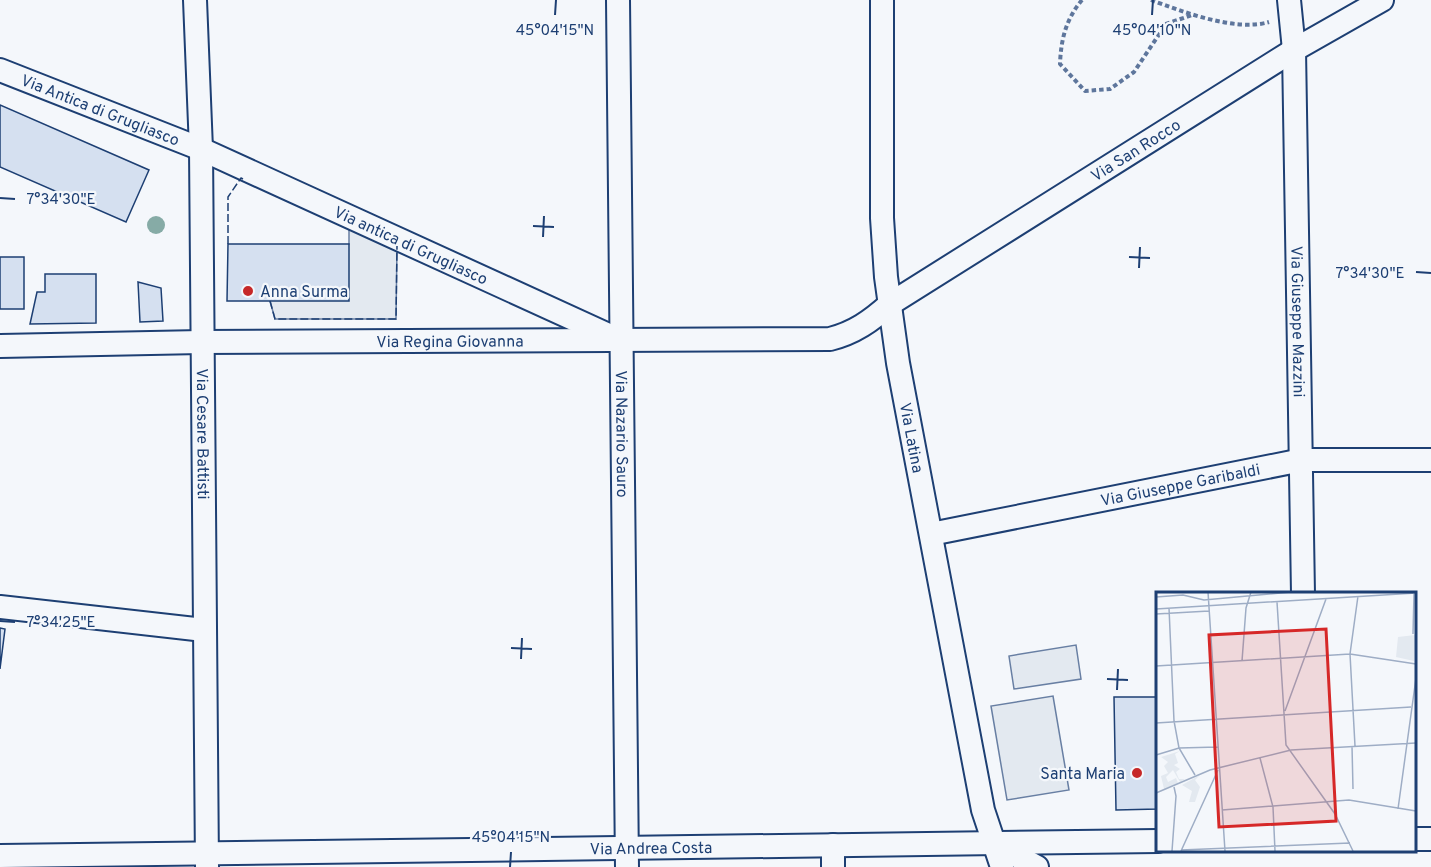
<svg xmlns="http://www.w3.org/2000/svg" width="1431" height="867" font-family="Overpass,sans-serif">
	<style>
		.green { fill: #e3e9f0; stroke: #687fa3; stroke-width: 1.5 }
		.building { fill: #d5e0f0; stroke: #1d3f73; stroke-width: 1.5 }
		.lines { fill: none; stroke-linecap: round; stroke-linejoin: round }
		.street-casing { stroke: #1d3f73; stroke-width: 26 }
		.path { stroke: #5e769c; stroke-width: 4; stroke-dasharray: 4.5 3; stroke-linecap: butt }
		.street { stroke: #f4f7fb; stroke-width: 22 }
		.fence { stroke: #1d3f73; stroke-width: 1.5; stroke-dasharray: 8 3; stroke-linecap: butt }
		.tree { fill: #86aba6 }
		.ticks { fill: none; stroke: #1d3f73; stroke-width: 2 }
		.poi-dot { fill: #c62828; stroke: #f4f7fb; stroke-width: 2 }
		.labels { text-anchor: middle; stroke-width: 4.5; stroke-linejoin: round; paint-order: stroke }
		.street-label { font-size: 16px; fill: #1d3f73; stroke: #f4f7fb }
		.poi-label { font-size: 16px; fill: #1d3f73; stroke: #f4f7fb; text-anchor: start }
		.inset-road { fill: none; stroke: #9eadc5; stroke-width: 1.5 }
		.view { fill: #d62828; fill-opacity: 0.15; stroke: #d62828; stroke-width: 3 }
		.inset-edge { fill: none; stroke: #1d3f73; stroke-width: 3 }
		.ticks-label { font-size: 15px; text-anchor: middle; fill: #1d3f73; stroke: #f4f7fb; stroke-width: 4.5; stroke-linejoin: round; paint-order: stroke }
	</style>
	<rect width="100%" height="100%" fill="#f4f7fb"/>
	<path class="green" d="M 349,225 L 397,246 L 396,319 L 275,319 L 270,301 L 349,244 Z
		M 1076,645 L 1081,679 L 1014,689 L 1009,656 Z
		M 1053,696 L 1069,790 L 1007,800 L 991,706 Z"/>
	<path class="building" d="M 0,105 L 149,170 L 126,222 L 0,167 Z
		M 228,244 L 349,244 L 349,301 L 227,301 Z
		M 0,257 L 24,257 L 24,309 L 0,309 Z
		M 45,274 L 96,274 L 96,323 L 30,324 L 37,292 L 45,292 Z
		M 138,282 L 161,288 L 163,321 L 140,322 Z
		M 0,628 L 5,629 L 0,669 Z
		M 1114,697 L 1157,697 L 1158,809 L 1116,810 Z"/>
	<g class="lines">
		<g class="street-casing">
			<g id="street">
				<path id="s1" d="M 195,0 L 201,149 L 207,866"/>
				<path id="s2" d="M 618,0 L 627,867"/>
				<path id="s3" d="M 882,0 L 882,218 L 886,277 L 898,363 L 983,810 L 1002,867"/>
				<path id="s4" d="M 1289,0 L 1294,50 L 1303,594"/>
				<path id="s5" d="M 0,70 L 201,149 L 615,338"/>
				<path id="s6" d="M 0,346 L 201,342 L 830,339 C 854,333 871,321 890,304 L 1294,50 L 1382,0"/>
				<path id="s7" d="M 931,534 L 1302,460 L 1431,460"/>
				<path d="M 0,607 L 204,630"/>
				<path d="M 1414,839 L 1431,839"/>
				<path d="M 997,845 L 1037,867"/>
				<path id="s8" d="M 0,856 L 1158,841"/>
				<path d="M 833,867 L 833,845"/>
			</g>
		</g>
		<path class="path" d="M 1082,0 C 1066,19 1061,39 1060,64 L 1085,91 L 1110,89 L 1134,72 L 1166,24 L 1192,15
			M 1151,0 C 1183,12 1236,32 1269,22"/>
		<use href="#street" class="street"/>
		<path class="fence" d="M 228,244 L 228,197 L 241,178 L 243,179
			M 270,301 L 275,319 L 396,319 L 397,246"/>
	</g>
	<circle class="tree" cx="156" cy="225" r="9"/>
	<path class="ticks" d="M 555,15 L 556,0M 1152,15 L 1153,0M 0,198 L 15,199M 533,226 L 554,227M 543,237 L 544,216M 1129,257 L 1150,258M 1139,268 L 1140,247M 1416,272 L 1431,273M 0,621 L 15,622M 511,648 L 532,649M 521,659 L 522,638M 1107,679 L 1128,680M 1117,690 L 1118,669M 510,867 L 511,852"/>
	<g class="poi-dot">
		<circle cx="248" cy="291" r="6"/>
		<circle cx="1137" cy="773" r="6"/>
	</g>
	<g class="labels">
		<g class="street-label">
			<text dy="6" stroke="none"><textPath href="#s5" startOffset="108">Via Antica di Grugliasco</textPath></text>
			<text dy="6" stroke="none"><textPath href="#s6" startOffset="1190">Via San Rocco</textPath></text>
			<text dy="6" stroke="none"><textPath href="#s5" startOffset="447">Via antica di Grugliasco</textPath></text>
			<text dy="6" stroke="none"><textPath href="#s4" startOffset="322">Via Giuseppe Mazzini</textPath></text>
			<text dy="6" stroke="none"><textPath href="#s6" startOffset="450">Via Regina Giovanna</textPath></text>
			<text dy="6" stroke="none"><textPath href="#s1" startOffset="434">Via Cesare Battisti</textPath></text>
			<text dy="6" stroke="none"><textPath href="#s2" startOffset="434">Via Nazario Sauro</textPath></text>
			<text dy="6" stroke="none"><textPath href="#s3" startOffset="440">Via Latina</textPath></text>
			<text dy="6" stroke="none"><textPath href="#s7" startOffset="254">Via Giuseppe Garibaldi</textPath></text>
			<text dy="6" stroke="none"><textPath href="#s8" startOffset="651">Via Andrea Costa</textPath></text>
		</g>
		<g class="poi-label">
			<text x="260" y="297">Anna Surma</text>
			<text x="1125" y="779" text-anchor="end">Santa Maria</text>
		</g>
	</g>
	<g transform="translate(1156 592)">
		<rect width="260" height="260" fill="#f4f7fb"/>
		<path d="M 259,43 L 258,69 L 240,65 L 242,45 ZM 24,159 L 19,162 L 22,171 L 18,173 L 24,177 L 20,180 L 23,187 L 29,187 L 24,190 L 17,178 L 10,185 L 12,190 L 20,186 L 22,191 L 8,197 L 5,184 L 12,181 L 8,174 L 12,170 L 5,165 ZM 44,183 L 39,188 L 44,195 L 39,210 L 33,210 L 36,199 L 26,193 Z" fill="#e3e9f0"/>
		<path class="inset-road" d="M 52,0 L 69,259M 0,5 L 27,3 L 48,8 L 135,0M 121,10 L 130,153 L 179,222 L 197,259M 13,16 L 18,129 L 23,156 L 39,183M 0,17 L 260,1M 0,22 L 53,19M 257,42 L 258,2M 86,69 L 90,16 L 95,0M 0,74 L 194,62 L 260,72M 129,119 L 170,7M 0,131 L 255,115M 196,154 L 197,197M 199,154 L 194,62 L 202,4M 0,163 L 23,156 L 62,155M 104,166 L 117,215 L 119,259M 0,201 L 54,178 L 135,158 L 260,151M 242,217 L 260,86M 66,218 L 193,208 L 260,219M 25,258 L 194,251M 16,259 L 20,204 L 18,195M 25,259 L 62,178"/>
		<path class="view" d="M 170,37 L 180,229 L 63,235 L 53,43 Z"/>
		<rect width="260" height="260" class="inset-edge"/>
	</g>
	<g class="ticks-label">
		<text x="555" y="35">45°04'15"N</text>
		<text x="1152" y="35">45°04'10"N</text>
		<text x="61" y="204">7°34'30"E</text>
		<text x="1370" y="278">7°34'30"E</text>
		<text x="61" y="627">7°34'25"E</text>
		<text x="511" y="842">45°04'15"N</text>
	</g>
</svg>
